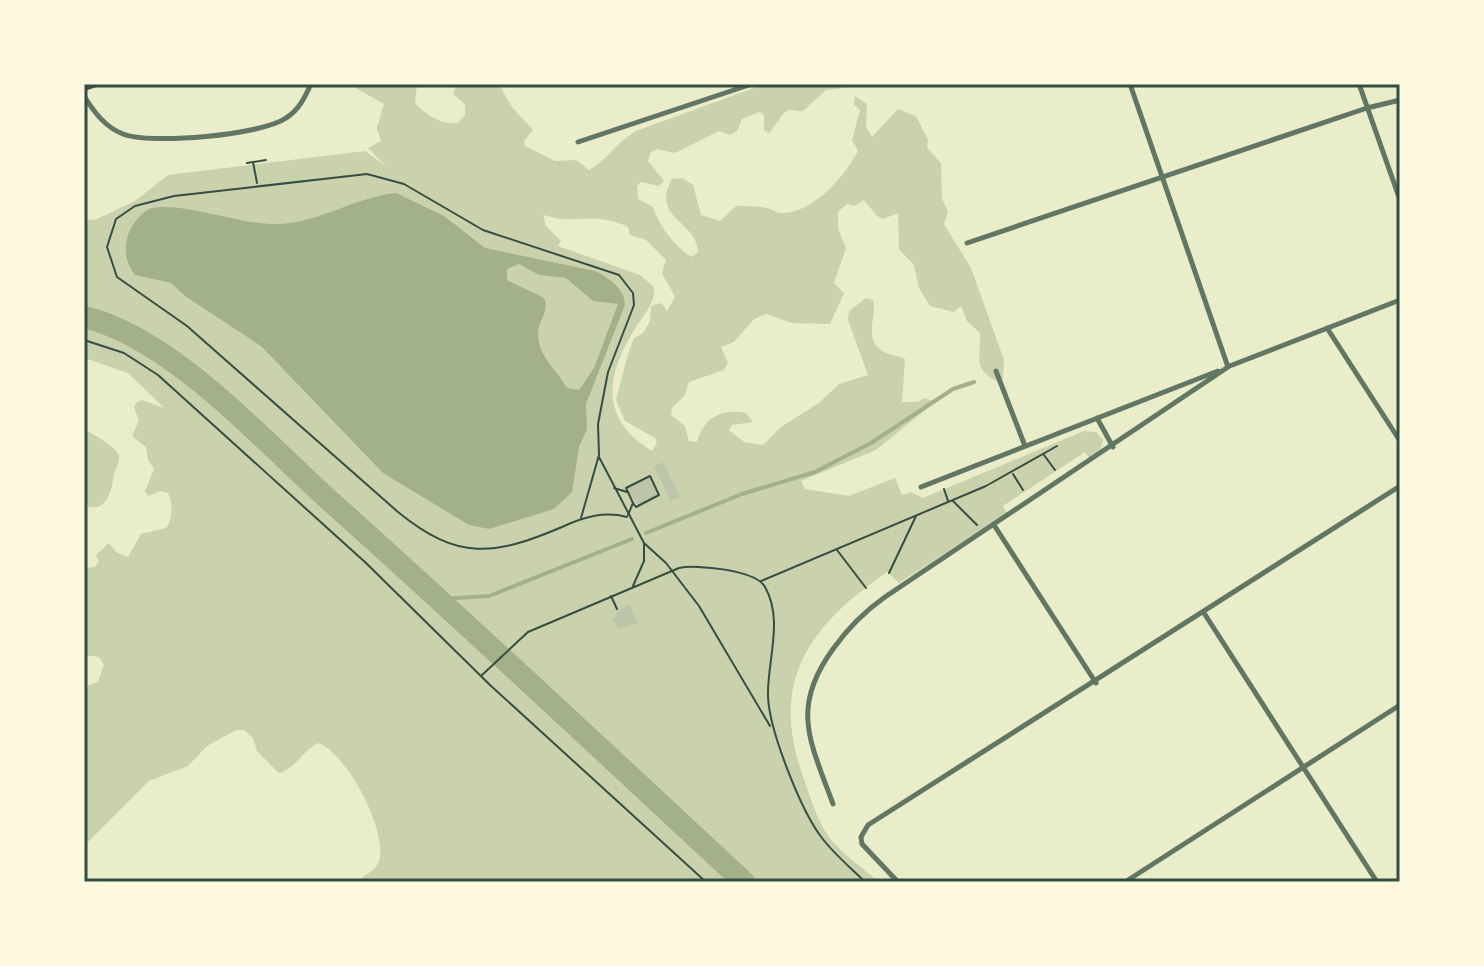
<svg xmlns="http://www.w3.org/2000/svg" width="1484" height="966" font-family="'Public Sans',sans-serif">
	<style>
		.green { fill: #cad2ad; fill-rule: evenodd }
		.water { fill: #a3b18a; fill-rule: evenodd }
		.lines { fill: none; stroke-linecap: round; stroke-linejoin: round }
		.stream { stroke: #a3b18a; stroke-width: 4 }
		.river { stroke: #a3b18a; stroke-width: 22 }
		.building { fill: #bcc5a7 }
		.path { stroke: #344e41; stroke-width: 2 }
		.minor { stroke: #617663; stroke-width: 5 }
		.secondary { stroke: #344e41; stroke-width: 8 }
		.neatline { fill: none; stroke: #344e41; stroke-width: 3 }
	</style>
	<rect width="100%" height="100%" fill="#e9edc9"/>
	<path class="green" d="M 349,84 L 417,84 L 415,103 C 426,115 441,125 458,123 L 465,115 L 465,104 L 453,94 L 457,84 L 499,84 L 511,106 L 533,130 L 524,141 L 525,146 L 555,161 L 576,160 L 589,170 C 608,160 617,141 636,131 L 765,84 L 848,84 L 845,88 L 826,90 L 803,111 C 799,112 795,110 790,110 C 781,111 776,127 769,133 L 764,130 L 764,115 L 760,112 L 742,119 L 737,131 L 730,135 L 719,131 L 675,153 L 658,149 L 651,152 L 648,161 L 664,181 L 659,186 L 641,182 L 637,186 L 638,199 L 653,207 C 658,224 676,249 692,257 L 698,252 C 697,221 650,218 672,179 L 682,178 L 693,185 L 701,215 L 720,221 L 736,206 C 746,206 757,206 767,208 C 773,209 777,214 784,213 C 815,211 845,176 858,151 L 852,140 L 860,110 L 854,105 L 855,96 L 867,104 L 866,127 L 872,137 L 898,109 L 916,116 L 928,140 L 927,148 L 941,163 L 942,199 L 948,211 L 944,224 L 971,268 L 1004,360 L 1003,379 L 996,381 C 972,368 981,356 980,333 L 967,321 L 961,306 L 954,312 L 930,306 L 919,288 L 914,265 L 899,249 L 898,213 L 883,219 L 877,216 L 864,200 L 854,206 L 847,204 L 838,212 L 838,229 L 846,248 L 834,283 L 844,293 L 830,324 L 792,323 L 766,314 L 754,319 L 734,342 L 721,347 L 728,363 L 724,370 L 689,382 L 685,395 L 672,408 L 671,415 L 685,426 L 689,441 L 697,442 C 704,417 722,408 746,413 L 753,422 L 732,425 L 729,430 L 744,442 L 763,445 L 781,427 L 819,403 L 839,384 L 868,375 L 848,320 L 849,311 L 866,298 L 873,300 C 878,314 863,337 881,350 C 887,355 898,355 905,359 L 902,402 L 918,402 L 924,398 L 935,402 L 876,450 L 801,481 L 805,489 L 849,496 L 895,478 L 902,495 L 911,492 L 923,498 L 1084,431 L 1096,432 L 1103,440 L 1100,451 L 1090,459 L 1085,452 L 1003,506 L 1007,513 L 899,583 L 887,572 C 806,628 768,684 805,782 C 811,800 818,821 829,837 C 842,854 863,868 879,882 L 358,882 C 364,874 376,872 379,861 C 388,831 347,753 318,743 C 303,750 297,768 279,773 L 257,751 L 253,738 L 244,730 L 236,730 L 207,746 L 188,766 L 149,781 L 84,846 L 84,687 L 98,682 L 104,665 L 99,657 L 84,655 L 84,568 L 95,567 L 99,561 L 96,555 L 109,543 L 116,552 L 128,557 L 141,534 L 166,528 C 173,519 173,503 168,493 L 161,491 L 148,496 L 145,491 L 154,469 L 148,460 L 146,447 L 132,436 L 139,421 L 134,407 L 137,402 L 142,400 L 164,408 L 128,373 L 84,358 L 84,219 L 95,220 L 135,201 L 168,175 L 365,151 L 386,166 L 368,148 L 381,141 L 377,128 L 384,104 ZM 543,215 C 550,216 556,219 562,219 C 586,220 604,215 628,227 L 630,235 L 646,240 L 666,260 L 662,273 L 675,297 L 667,311 L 661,303 L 651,306 L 650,321 L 643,333 L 634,338 L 628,354 L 616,400 L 625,421 L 655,438 L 657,443 L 652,451 C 598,418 606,375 636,327 C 644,315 656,302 654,287 L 640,275 L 558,246 L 561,241 L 546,226 Z
		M 84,430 C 91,432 118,448 119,456 C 120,462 115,469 114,475 C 111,491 107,515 84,505 Z"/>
	<path class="water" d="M 396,193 L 444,216 L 485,248 L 595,271 C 609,278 625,289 625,305 L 586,404 L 587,429 L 579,447 L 572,492 L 554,509 L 489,529 L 469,525 L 383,473 L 261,346 L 185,296 L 171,283 L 135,275 C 117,253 127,221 151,208 C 185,202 240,225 278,224 C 320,223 354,197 396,193 ZM 519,264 L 539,275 L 566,278 L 593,301 L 618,304 L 594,368 L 579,390 L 567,388 C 557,370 538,356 538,334 C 538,320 550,312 544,298 L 507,280 L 507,269 Z"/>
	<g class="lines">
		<path class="stream" d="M 646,533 L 742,494 L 815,472 L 871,443 L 953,389 L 974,382
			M 440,599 L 489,596 L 632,539"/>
		<path class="river" d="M 84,317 C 172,338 261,439 329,500 C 469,625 606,754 744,882"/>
	</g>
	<path class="building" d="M 663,462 L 680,497 L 671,501 L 654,467 Z
		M 649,478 L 658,495 L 637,505 L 628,488 Z
		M 629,605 L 638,623 L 618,629 L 613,619 L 618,617 L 616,612 Z"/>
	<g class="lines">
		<path class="path" d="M 253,162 L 257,183
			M 247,163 L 266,160
			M 84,340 L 124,353 L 158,375 L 366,563 L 490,685 L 706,882
			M 1044,455 L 1055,470
			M 599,457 L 644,543 L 666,563 L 699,606 L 770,726
			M 1013,474 L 1023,490
			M 614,488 L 627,492
			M 944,489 L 948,501
			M 628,492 L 626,488 L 650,476 L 659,495 L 636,507 L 633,503
			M 953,501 L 977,525
			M 628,515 L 633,503 L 628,492
			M 581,518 L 599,455 L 598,424 L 608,372 L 634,305 L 633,293 L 619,275 L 483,230 L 404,184 L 367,174 L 174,196 L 135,206 L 116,219 L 107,247 L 117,277 L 187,326 L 398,512 C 458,561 494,556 562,527 C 583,517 604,511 627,517
			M 837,550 L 866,588
			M 889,573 L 916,516
			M 761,581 L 986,486 L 1057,446
			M 633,586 L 644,561 L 644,543
			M 611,596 L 617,609
			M 481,676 L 528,632 L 679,568 C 696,564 756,570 765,587 C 784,620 767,661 768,696 C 769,730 801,811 822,838 C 834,854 851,868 865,882"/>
		<path class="minor" d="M 1359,84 L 1400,200
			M 84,96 C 94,112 105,127 123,134 C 150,145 262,135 286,118 C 299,110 305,97 311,84
			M 578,142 L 752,84
			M 967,243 L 1367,108 L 1400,100
			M 1327,328 L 1400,441
			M 1227,367 L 1400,300
			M 996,371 L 1025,446
			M 1097,418 L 1113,447
			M 921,487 L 1218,371
			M 994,525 L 1096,683
			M 1204,613 L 1377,882
			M 833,804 C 810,741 790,708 833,649 C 848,628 865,611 885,597 L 1228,367 L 1130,84
			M 898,882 L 862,844 L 861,837 L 868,825 L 1400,486
			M 1125,882 L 1400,705"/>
		<path class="secondary" d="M 84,87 L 93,84"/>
	</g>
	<rect width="1484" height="966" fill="none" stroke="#fefae0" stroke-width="172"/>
	<rect x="86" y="86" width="1312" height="794" class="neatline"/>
</svg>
